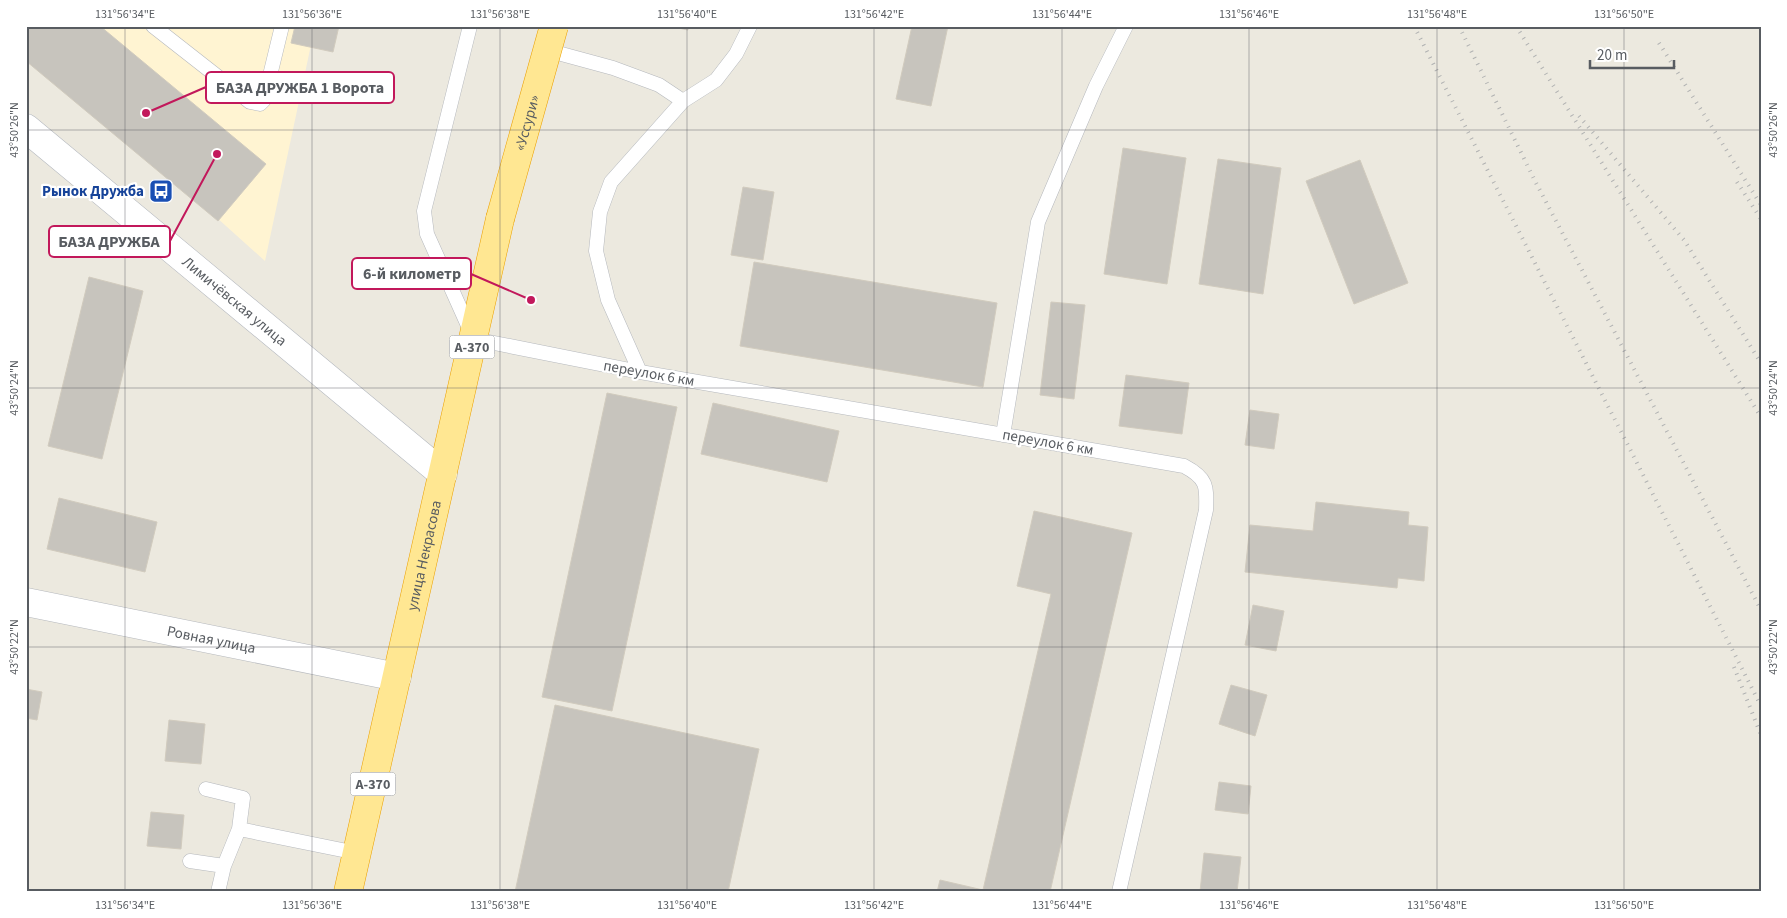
<svg xmlns="http://www.w3.org/2000/svg" width="1787" height="918" font-family="'Source Sans 3',sans-serif">
	<style>
		.commercial { fill: #fff4d2 }
		.building { fill: #c7c4bd; stroke: #d1cbbe }
		.lines { fill: none; stroke-linecap: round; stroke-linejoin: round }
		.service-casing { stroke: #b5b8bd; stroke-width: 15 }
		.minor-casing { stroke: #b5b8bd; stroke-width: 29 }
		.secondary-casing { stroke: #b5b9bf; stroke-width: 29 }
		.trunk-casing { stroke: #eba000; stroke-width: 29 }
		.service { stroke: #fff; stroke-width: 14 }
		.minor { stroke: #fff; stroke-width: 28 }
		.secondary { stroke: #fff; stroke-width: 28 }
		.trunk { stroke: #ffe792; stroke-width: 28 }
		.rail { stroke: #b1b2b2; stroke-width: 4; stroke-dasharray: 1 6; stroke-linecap: butt }
		.trunk-bridge-casing { stroke: #eba000; stroke-width: 29; stroke-linecap: butt }
		.trunk-bridge { stroke: #ffe792; stroke-width: 28 }
		.ticks { fill: none; stroke: #585c61; stroke-width: 1; stroke-opacity: 0.45 }
		.labels { text-anchor: middle; stroke-width: 4.5; stroke-linejoin: round; paint-order: stroke }
		.shield { fill: #fff; stroke: #8a8d90; stroke-width: 1 }
		.shield-label { font-size: 14px; font-weight: bold; fill: #585c61 }
		.street-label { font-size: 15px; fill: #585c61; stroke: #fff }
		.transit-label { font-size: 15px; font-weight: bold; fill: #164399; stroke: #fff; text-anchor: end }
		.leader { fill: none; stroke: #c2185b; stroke-width: 2 }
		.callout-dot { fill: #c2185b; stroke: #fff; stroke-width: 2 }
		.callout { fill: #fff; stroke: #c2185b; stroke-width: 2 }
		.callout-label { font-size: 16px; text-anchor: middle; font-weight: bold; fill: #585c61 }
		.neatline { fill: none; stroke: #585c61; stroke-width: 2 }
		.ticks-label { font-size: 12px; text-anchor: middle; fill: #585c61 }
	</style>
	<rect width="100%" height="100%" fill="#ece9df"/>
	<path class="commercial" d="M 26,26 L 315,26 L 265,261 L 26,46 Z"/>
	<path class="building" d="M 26,26 L 100,26 L 266,164 L 218,221 L 26,61 Z
		M 295,26 L 339,26 L 333,52 L 291,43 Z
		M 669,26 L 688,26 L 688,30 Z
		M 912,26 L 948,26 L 931,106 L 896,99 Z
		M 1123,148 L 1186,158 L 1167,284 L 1104,274 Z
		M 1218,159 L 1281,168 L 1263,294 L 1199,284 Z
		M 1360,160 L 1408,283 L 1354,304 L 1306,181 Z
		M 743,187 L 774,192 L 763,260 L 731,255 Z
		M 754,262 L 997,303 L 983,387 L 740,346 Z
		M 89,277 L 143,291 L 102,459 L 48,446 Z
		M 1051,302 L 1085,305 L 1074,399 L 1040,395 Z
		M 1126,375 L 1189,383 L 1182,434 L 1119,426 Z
		M 607,393 L 677,407 L 612,711 L 542,697 Z
		M 713,403 L 839,431 L 827,482 L 701,454 Z
		M 1250,410 L 1279,414 L 1274,449 L 1245,445 Z
		M 59,498 L 157,522 L 145,572 L 47,549 Z
		M 1316,502 L 1409,512 L 1408,525 L 1428,527 L 1424,581 L 1398,578 L 1397,588 L 1245,572 L 1250,525 L 1313,531 Z
		M 1034,511 L 1132,533 L 1050,892 L 937,892 L 940,880 L 983,890 L 1051,594 L 1017,586 Z
		M 1253,605 L 1284,611 L 1276,651 L 1245,645 Z
		M 1231,685 L 1267,695 L 1255,736 L 1219,724 Z
		M 26,689 L 42,692 L 37,720 L 26,718 Z
		M 555,705 L 759,749 L 728,892 L 515,892 Z
		M 169,720 L 205,724 L 201,764 L 165,761 Z
		M 1219,782 L 1251,786 L 1248,814 L 1215,810 Z
		M 151,812 L 184,815 L 181,849 L 147,846 Z
		M 1204,853 L 1241,857 L 1237,892 L 1200,892 Z"/>
	<g class="lines">
		<g class="service-casing">
			<path id="service" d="M 153,26 L 250,102 L 260,104 L 264,100 L 282,26
				M 470,26 L 424,211 L 427,234 L 474,339 L 640,372 L 1184,466 C 1207,478 1207,486 1206,510 L 1119,892
				M 543,49 L 613,68 L 659,85 L 683,101 L 716,80 L 736,54 L 750,26
				M 640,372 L 608,300 L 596,251 L 600,212 L 611,182 L 683,101
				M 1003,435 L 1038,222 L 1096,86 L 1126,26
				M 206,789 L 243,798 L 239,829
				M 190,861 L 224,866
				M 218,892 L 224,866 L 239,829 L 357,853"/>
		</g>
		<g class="minor-casing">
			<g id="minor">
				<path id="s1" d="M 26,602 L 397,677"/>
			</g>
		</g>
		<g class="secondary-casing">
			<g id="secondary">
				<path id="s2" d="M 26,128 L 443,474"/>
			</g>
		</g>
		<g class="trunk-casing">
			<g id="trunk">
				<path id="s3" d="M 348,892 L 500,219"/>
			</g>
		</g>
		<use href="#service" class="service"/>
		<use href="#minor" class="minor"/>
		<use href="#secondary" class="secondary"/>
		<use href="#trunk" class="trunk"/>
		<path class="rail" d="M 1414,26 L 1761,706
			M 1459,26 L 1535,181 L 1761,610
			M 1516,26 L 1761,417
			M 1659,43 L 1761,205
			M 1579,116 L 1684,240 L 1761,363
			M 1737,182 L 1761,219
			M 1734,667 L 1761,735"/>
		<g class="trunk-bridge-casing">
			<g id="trunk-bridge">
				<path id="s4" d="M 500,219 L 554,26"/>
			</g>
		</g>
		<use href="#trunk-bridge" class="trunk-bridge"/>
	</g>
	<path class="ticks" d="M 125,26 L 125,892M 312,26 L 312,892M 500,26 L 500,892M 687,26 L 687,892M 874,26 L 874,892M 1062,26 L 1062,892M 1249,26 L 1249,892M 1437,26 L 1437,892M 1624,26 L 1624,892M 26,130 L 1761,130M 26,388 L 1761,388M 26,647 L 1761,647"/>
	<defs>
		<g id="bus-square" transform="scale(1.25)"><rect x="-9" y="-9" width="18" height="18" rx="4" fill="#1a4fb4" stroke="#fff"/><path d="M-5-6H5V4H4V6H2V4H-2V6H-4V4H-5ZM-3.5-4V0h7V-4ZM-3.5 1.2v1.5H-2V1.2ZM2 1.2v1.5H3.5V1.2Z" fill="#fff"/></g>
	</defs>
	<g fill-rule="evenodd">
		<use href="#bus-square" x="161" y="191"/>
	</g>
	<g class="labels">
		<g class="shield">
			<rect x="449.5" y="335.5" width="45" height="23" rx="4"/>
			<rect x="350.5" y="772.5" width="45" height="23" rx="4"/>
		</g>
		<g class="shield-label">
			<text x="472" y="352">А-370</text>
			<text x="373" y="789">А-370</text>
		</g>
		<g class="street-label">
			<text dy="5" stroke="none"><textPath href="#s4" startOffset="100">«Уссури»</textPath></text>
			<text dy="5" stroke="none"><textPath href="#s2" startOffset="271">Лимичёвская улица</textPath></text>
			<text transform="translate(649 373) rotate(10)" y="5">переулок 6 км</text>
			<text transform="translate(1048 442) rotate(10)" y="5">переулок 6 км</text>
			<text dy="5" stroke="none"><textPath href="#s3" startOffset="345">улица Некрасова</textPath></text>
			<text dy="5" stroke="none"><textPath href="#s1" startOffset="189">Ровная улица</textPath></text>
		</g>
		<g class="transit-label">
			<text x="144" y="196">Рынок Дружба</text>
		</g>
	</g>
	<path class="leader" d="M146 113L206 87M217 154L170 241M531 300L471 274"/>
	<g class="callout-dot">
		<circle cx="146" cy="113" r="5"/>
		<circle cx="217" cy="154" r="5"/>
		<circle cx="531" cy="300" r="5"/>
	</g>
	<g class="callout">
		<rect x="206" y="72" width="188" height="31" rx="5"/>
		<rect x="49" y="226" width="121" height="31" rx="5"/>
		<rect x="352" y="258" width="119" height="31" rx="5"/>
	</g>
	<g class="callout-label">
		<text x="300" y="93">БАЗА ДРУЖБА 1 Ворота</text>
		<text x="109" y="247">БАЗА ДРУЖБА</text>
		<text x="412" y="279">6-й километр</text>
	</g>
	<rect width="1787" height="918" fill="none" stroke="#ffffff" stroke-width="55"/>
	<path d="M1590 60v8h84v-8" fill="none" stroke="#585c61" stroke-width="2.5"/>
	<text x="1597" y="60" font-size="15" fill="#585c61" stroke="#ffffff" stroke-width="4" paint-order="stroke">20 m</text>
	<rect x="28" y="28" width="1732" height="862" class="neatline"/>
	<g class="ticks-label">
		<text x="125" y="18">131°56'34"E</text>
		<text x="312" y="18">131°56'36"E</text>
		<text x="500" y="18">131°56'38"E</text>
		<text x="687" y="18">131°56'40"E</text>
		<text x="874" y="18">131°56'42"E</text>
		<text x="1062" y="18">131°56'44"E</text>
		<text x="1249" y="18">131°56'46"E</text>
		<text x="1437" y="18">131°56'48"E</text>
		<text x="1624" y="18">131°56'50"E</text>
		<text transform="translate(14 130) rotate(-90)" y="4">43°50'26"N</text>
		<text transform="translate(1773 130) rotate(-90)" y="4">43°50'26"N</text>
		<text transform="translate(14 388) rotate(-90)" y="4">43°50'24"N</text>
		<text transform="translate(1773 388) rotate(-90)" y="4">43°50'24"N</text>
		<text transform="translate(14 647) rotate(-90)" y="4">43°50'22"N</text>
		<text transform="translate(1773 647) rotate(-90)" y="4">43°50'22"N</text>
		<text x="125" y="909">131°56'34"E</text>
		<text x="312" y="909">131°56'36"E</text>
		<text x="500" y="909">131°56'38"E</text>
		<text x="687" y="909">131°56'40"E</text>
		<text x="874" y="909">131°56'42"E</text>
		<text x="1062" y="909">131°56'44"E</text>
		<text x="1249" y="909">131°56'46"E</text>
		<text x="1437" y="909">131°56'48"E</text>
		<text x="1624" y="909">131°56'50"E</text>
	</g>
</svg>
